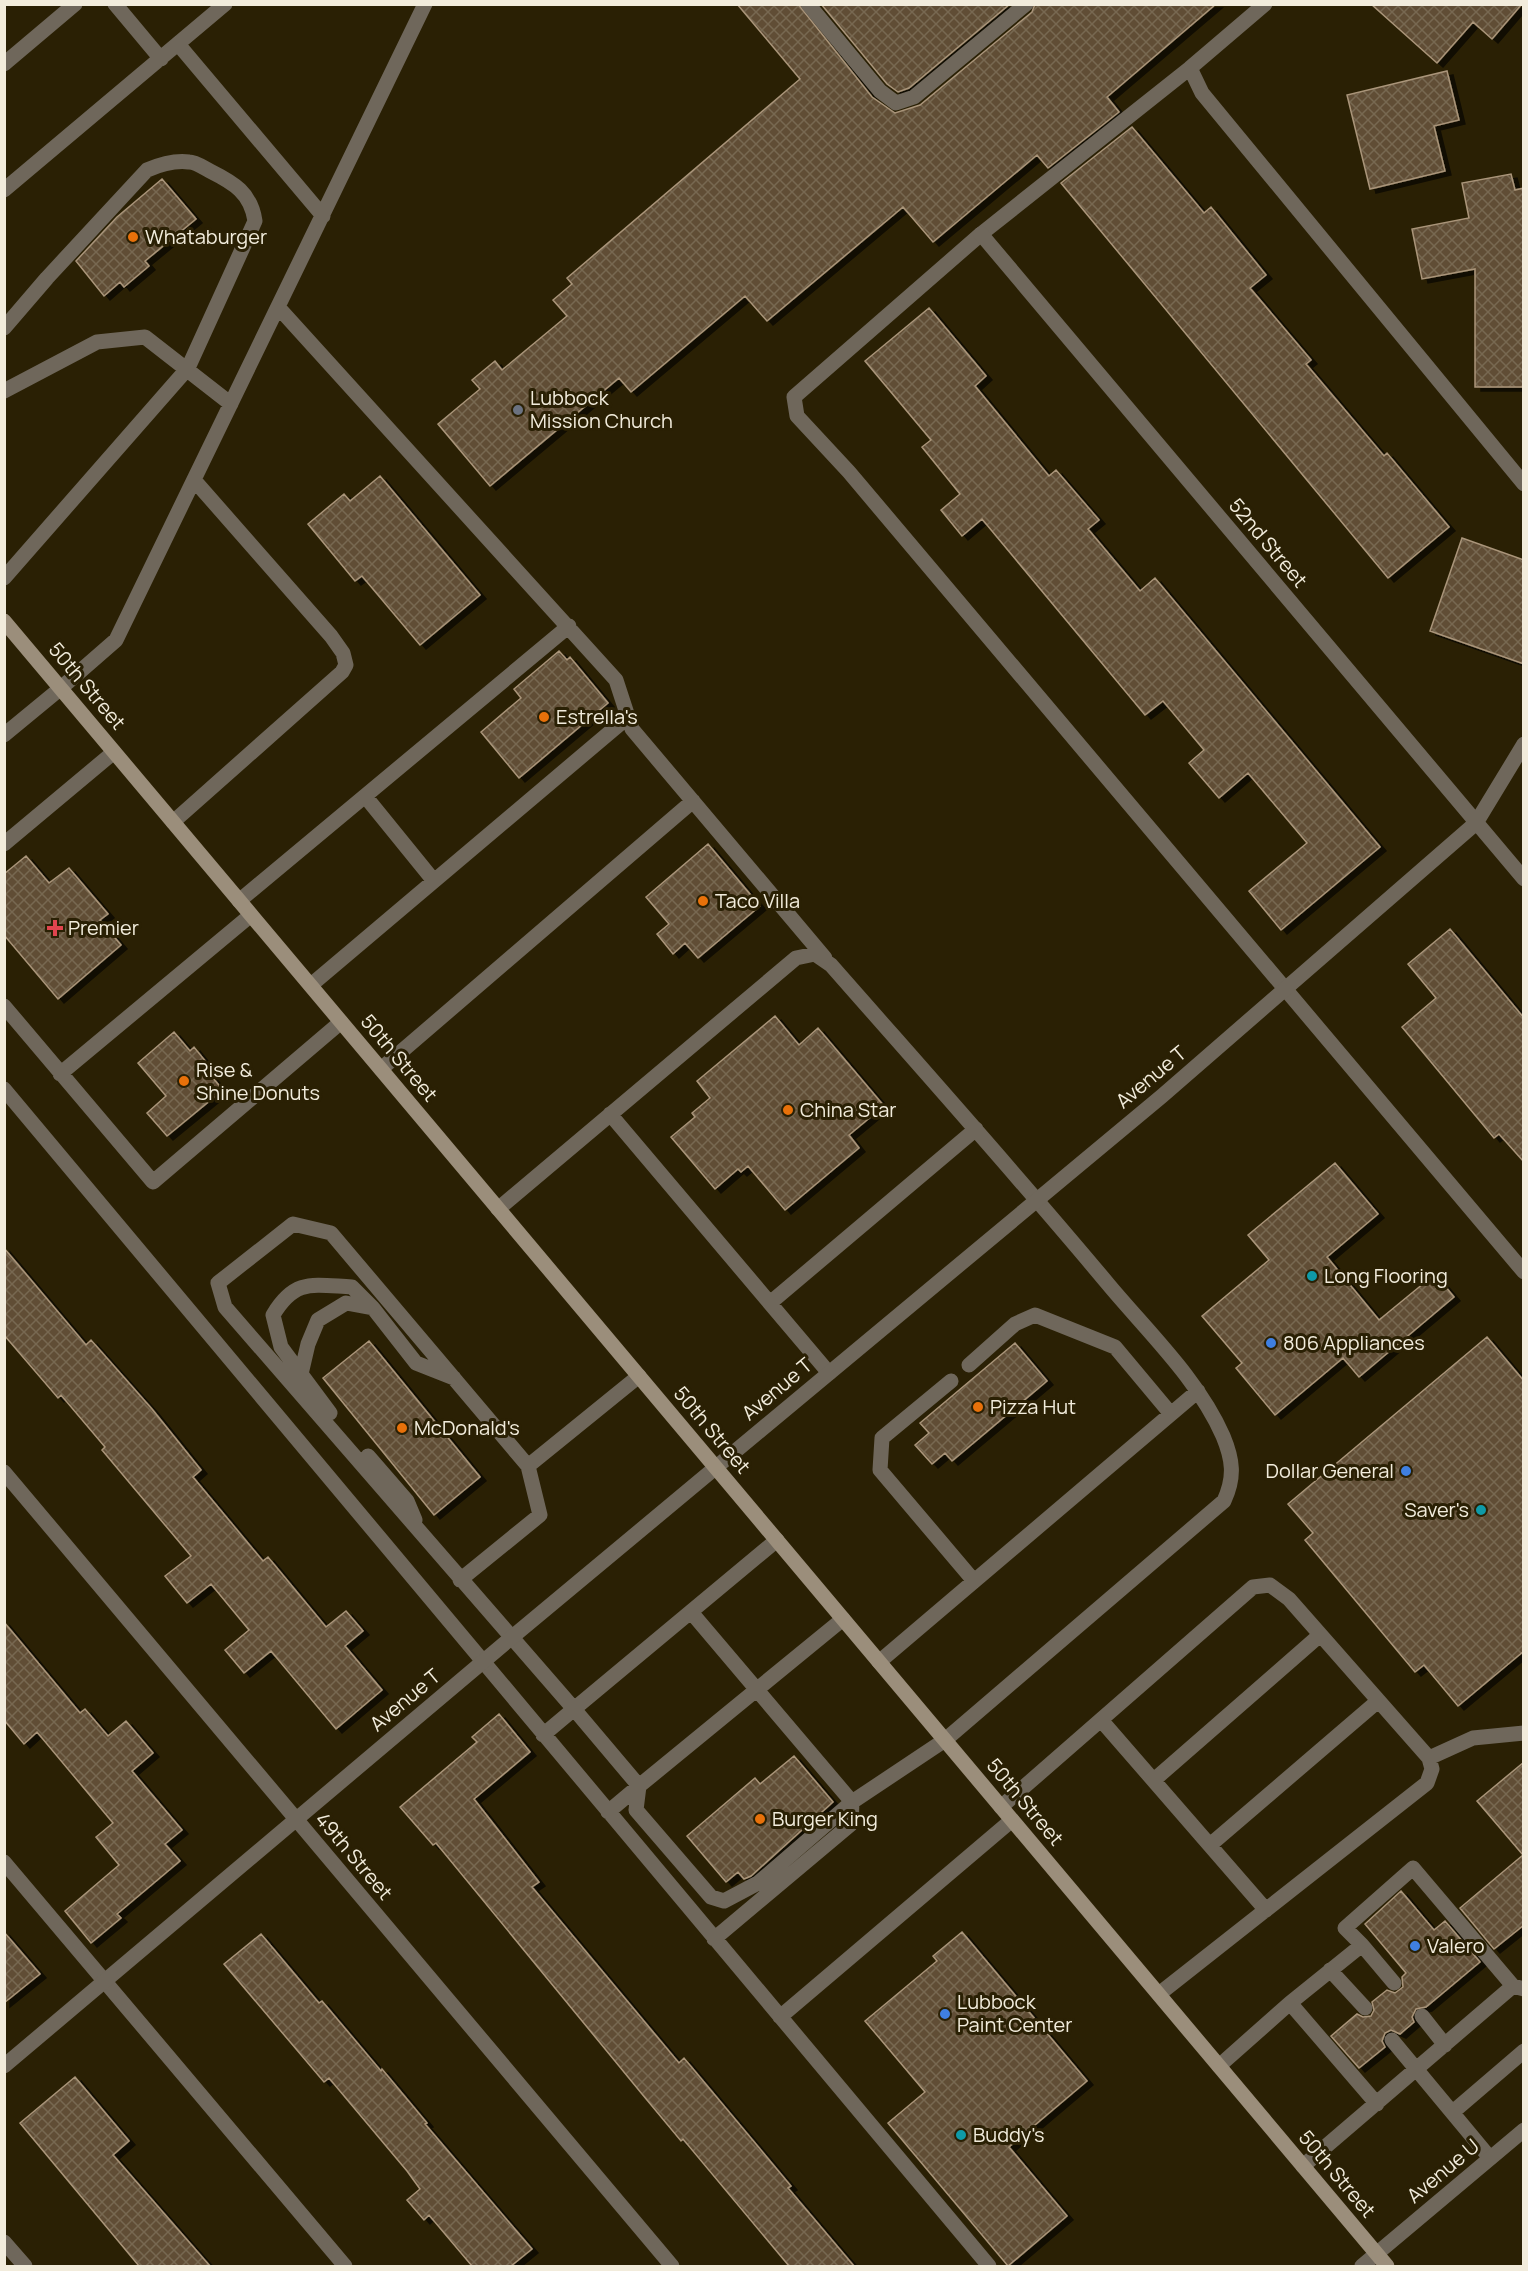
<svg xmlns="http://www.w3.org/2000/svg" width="1528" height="2271" font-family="Manrope,sans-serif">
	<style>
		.building { fill: url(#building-cross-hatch); stroke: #aa957a; stroke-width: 1.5; filter: url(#shadow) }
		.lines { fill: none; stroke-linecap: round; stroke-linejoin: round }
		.service { stroke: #6f675b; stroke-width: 15 }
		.minor { stroke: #6f675b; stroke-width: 15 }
		.tertiary { stroke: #6f675b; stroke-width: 15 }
		.secondary { stroke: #9b8e7b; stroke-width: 15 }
		.food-dot { fill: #e8710a; stroke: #2a2004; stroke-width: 2 }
		.worship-dot { fill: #6b7280; stroke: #2a2004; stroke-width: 2 }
		.health-dot { fill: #e0444e; stroke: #2a2004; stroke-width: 2 }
		.culture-dot { fill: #0f9aa8; stroke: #2a2004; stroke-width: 2 }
		.shop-dot { fill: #3f7fe0; stroke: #2a2004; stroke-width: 2 }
		.labels { text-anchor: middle; stroke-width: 6; stroke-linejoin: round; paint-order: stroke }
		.poi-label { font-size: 20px; fill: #f2ecdc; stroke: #2a2004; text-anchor: start }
		.street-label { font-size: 20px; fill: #f2ecdc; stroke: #2a2004 }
	</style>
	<defs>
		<pattern id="building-cross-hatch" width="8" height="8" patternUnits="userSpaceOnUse" patternTransform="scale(1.5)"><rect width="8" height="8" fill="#604d34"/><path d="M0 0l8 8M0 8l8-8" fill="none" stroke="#776751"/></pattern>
		<filter id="shadow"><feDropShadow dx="6" dy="4" stdDeviation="0" flood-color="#0009"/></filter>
	</defs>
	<rect width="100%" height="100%" fill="#2a2004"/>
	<path class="building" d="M 737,4 L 798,4 L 872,97 L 895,113 L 920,105 L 1032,12 L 1035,4 L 1216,4 L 1107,97 L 1119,112 L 1048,168 L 1037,155 L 933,242 L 903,207 L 767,321 L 745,296 L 631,392 L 619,378 L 490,486 L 438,424 L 480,389 L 472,380 L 495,361 L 502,370 L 567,316 L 553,300 L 572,284 L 567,278 L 800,79 Z
		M 821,4 L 1010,4 L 909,88 L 898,92 L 887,84 Z
		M 1371,4 L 1522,4 L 1492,39 L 1473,22 L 1437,63 Z
		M 1447,71 L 1459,120 L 1434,126 L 1445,171 L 1370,189 L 1347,95 Z
		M 1132,127 L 1204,213 L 1211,207 L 1266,275 L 1250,288 L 1311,360 L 1306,364 L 1384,456 L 1387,453 L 1449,527 L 1388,578 L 1061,183 Z
		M 1511,174 L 1515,190 L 1524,188 L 1524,387 L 1475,387 L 1475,269 L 1422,279 L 1412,229 L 1469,218 L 1462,183 Z
		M 162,179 L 196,219 L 145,261 L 149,266 L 124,287 L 120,282 L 104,296 L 76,261 L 117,217 Z
		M 929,308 L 986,376 L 975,386 L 1049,476 L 1056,470 L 1099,520 L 1088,529 L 1140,591 L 1155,578 L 1380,847 L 1281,930 L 1249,891 L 1307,843 L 1248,773 L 1219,798 L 1189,763 L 1204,750 L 1163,701 L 1145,715 L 982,519 L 962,536 L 941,510 L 960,494 L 922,447 L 931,440 L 865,361 Z
		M 380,476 L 480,595 L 420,645 L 362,576 L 355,581 L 308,524 L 344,494 L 350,501 Z
		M 1462,538 L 1524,560 L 1524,664 L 1430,631 Z
		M 559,651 L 567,660 L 570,657 L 608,703 L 519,778 L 481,732 L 521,698 L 514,689 Z
		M 708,844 L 760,906 L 698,958 L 685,943 L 673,954 L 657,934 L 669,924 L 646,897 Z
		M 26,856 L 49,883 L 69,868 L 108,914 L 100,920 L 121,945 L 58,999 L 4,935 L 4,874 Z
		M 1450,929 L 1524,1018 L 1524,1162 L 1499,1134 L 1494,1138 L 1402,1027 L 1436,998 L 1408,964 Z
		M 775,1016 L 799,1045 L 818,1028 L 884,1106 L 849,1135 L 859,1148 L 785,1210 L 748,1166 L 741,1172 L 738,1169 L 715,1189 L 671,1137 L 695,1117 L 692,1113 L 710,1098 L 697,1081 Z
		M 174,1032 L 190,1051 L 194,1047 L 211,1068 L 207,1071 L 223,1090 L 167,1136 L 147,1113 L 166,1096 L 138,1063 Z
		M 1335,1163 L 1378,1214 L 1327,1257 L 1379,1320 L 1435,1274 L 1454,1297 L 1359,1377 L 1343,1358 L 1275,1415 L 1236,1368 L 1242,1363 L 1202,1316 L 1269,1260 L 1248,1235 Z
		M 4,1248 L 86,1345 L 91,1340 L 152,1409 L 201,1470 L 193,1477 L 263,1561 L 268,1557 L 326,1627 L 346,1611 L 363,1631 L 345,1646 L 382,1690 L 336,1729 L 271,1651 L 244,1673 L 225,1650 L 249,1630 L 211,1584 L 187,1603 L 165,1576 L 191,1556 L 102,1450 L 105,1447 L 61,1395 L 58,1398 L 4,1335 Z
		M 1487,1337 L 1524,1381 L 1524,1651 L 1458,1706 L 1424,1665 L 1415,1672 L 1305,1540 L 1313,1533 L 1288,1504 Z
		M 369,1341 L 480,1477 L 434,1515 L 323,1378 Z
		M 1015,1343 L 1047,1381 L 952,1461 L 945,1453 L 932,1464 L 915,1445 L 929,1433 L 920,1423 Z
		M 4,1622 L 80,1713 L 85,1709 L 108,1736 L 126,1721 L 153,1753 L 132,1771 L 182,1830 L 165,1844 L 180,1861 L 117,1914 L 121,1918 L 91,1943 L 65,1911 L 119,1865 L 96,1837 L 113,1823 L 37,1732 L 24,1744 L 4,1720 Z
		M 499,1714 L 530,1752 L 474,1799 L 539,1882 L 532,1887 L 679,2063 L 684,2058 L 791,2186 L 788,2188 L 854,2266 L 789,2266 L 683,2139 L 681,2141 L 642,2094 L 436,1843 L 433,1845 L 400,1807 L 477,1742 L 472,1737 Z
		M 794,1756 L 833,1802 L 751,1876 L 744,1879 L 738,1872 L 726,1882 L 687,1836 L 755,1778 L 760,1784 Z
		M 1524,1762 L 1524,1925 L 1494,1949 L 1460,1908 L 1523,1855 L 1477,1801 Z
		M 1401,1891 L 1434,1930 L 1445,1921 L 1480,1962 L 1426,2007 L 1416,2009 L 1412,2017 L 1414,2022 L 1400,2034 L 1391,2030 L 1385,2033 L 1382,2041 L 1385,2047 L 1359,2068 L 1331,2036 L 1357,2014 L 1363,2017 L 1371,2016 L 1374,2010 L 1372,2002 L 1387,1990 L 1395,1993 L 1403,1987 L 1402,1977 L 1406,1973 L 1365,1924 Z
		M 4,1932 L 40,1974 L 4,2003 Z
		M 962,1932 L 1087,2081 L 1009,2147 L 1067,2216 L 1008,2266 L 888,2123 L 925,2092 L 865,2021 L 937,1961 L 933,1956 Z
		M 261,1934 L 319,2003 L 322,2001 L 381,2071 L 382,2069 L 427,2123 L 425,2124 L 532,2249 L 511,2266 L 472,2266 L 429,2215 L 424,2220 L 407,2200 L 420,2189 L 407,2171 L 329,2078 L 324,2082 L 224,1964 Z
		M 75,2077 L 129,2141 L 113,2155 L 210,2266 L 139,2266 L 20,2123 Z"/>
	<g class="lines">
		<path class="service" d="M 115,4 L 161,59
			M 808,4 L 880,91 L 896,103 L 914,97 L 1026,4
			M 1265,4 L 1190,68 L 1202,93 L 1524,484
			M 178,44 L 323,216
			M 4,64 L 75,4
			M 1190,68 L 981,234 L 794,397 L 797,416 L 849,472 L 1524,1272
			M 4,190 L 225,4
			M 278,307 L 616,680 L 632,729 L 825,958
			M 4,328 L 47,278 L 147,170 C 161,164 174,160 189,162 C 196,162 204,168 210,171 C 234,183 251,193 255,221 L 188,368 L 4,578
			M 4,391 L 97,342 L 145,337 L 231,404
			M 61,688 L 116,640 L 425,4
			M 365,796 L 434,881
			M 173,822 L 342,672 L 346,665 L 343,653 L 331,636 L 194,480
			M 4,844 L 114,752
			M 239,901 L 569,626
			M 311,985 L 628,717
			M 4,1006 L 153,1182 L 341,1022
			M 381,1069 L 693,801
			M 60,1074 L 251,915
			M 4,1089 L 989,2266
			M 610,1114 L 829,1373
			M 498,1209 L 796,958 L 815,954 L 831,965 C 924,1071 1018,1176 1108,1284 C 1148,1332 1198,1379 1223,1436 C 1233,1460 1235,1477 1224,1501 L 945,1740 L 852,1802 L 851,1824 L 714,1939
			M 770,1303 L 976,1129
			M 969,1365 L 1015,1324 L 1035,1315 L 1115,1347 L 1171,1414
			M 301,1374 L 281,1347 L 273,1315 C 295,1278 313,1285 352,1287 L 373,1308
			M 951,1381 L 882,1438 L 880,1470 L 974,1581
			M 330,1413 L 301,1374 L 308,1344 L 318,1320 L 346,1303 L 373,1308 L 416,1363 L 454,1378
			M 368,1456 L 407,1501 L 415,1520
			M 528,1466 L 639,1376
			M 777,1540 L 574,1709 L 639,1786 L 843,1619
			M 460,1580 L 540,1515 L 528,1466 L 331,1233 L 293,1224 L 218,1283 L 225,1307 L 574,1709 L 543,1735
			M 879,1662 L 1198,1391
			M 1101,1720 L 1266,1910
			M 1429,1758 L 1473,1738 L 1524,1733
			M 1154,1780 L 1320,1635
			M 639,1786 L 636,1810 L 711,1897 L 724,1901 L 758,1883 L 852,1802 L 691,1612
			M 1001,1807 L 1253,1587 L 1270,1585 L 1289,1599 L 1429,1758 L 1432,1769 L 1427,1783 L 1159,1994
			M 608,1812 L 639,1786
			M 1210,1845 L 1378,1701
			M 4,1862 L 345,2266
			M 1362,1945 L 1345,1928 L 1413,1868 L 1513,1986
			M 1330,1970 L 1365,2008
			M 1290,2003 L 1362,1945 L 1394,1983
			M 1422,2016 L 1445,2045
			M 780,2017 L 1012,1820
			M 1392,2040 L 1490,2158
			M 1219,2066 L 1290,2003 L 1377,2104
			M 1454,2111 L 1524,2051
			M 1303,2166 L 1513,1986 L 1524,1989"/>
		<path class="minor" d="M 981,234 L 1524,879
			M 4,735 L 61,688
			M 4,1472 L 672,2266
			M 4,2066 L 511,1638 L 1162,1096 L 1476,823 L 1524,744
			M 4,2242 L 25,2266"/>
		<path class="tertiary" d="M 1362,2266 L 1524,2130"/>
		<path class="secondary" d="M 4,621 L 1387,2266"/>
	</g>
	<g class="food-dot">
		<circle cx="133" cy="237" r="6"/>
		<circle cx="544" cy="717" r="6"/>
		<circle cx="703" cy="901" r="6"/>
		<circle cx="184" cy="1081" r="6"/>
		<circle cx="788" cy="1110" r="6"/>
		<circle cx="978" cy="1407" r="6"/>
		<circle cx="402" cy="1428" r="6"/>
		<circle cx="760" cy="1819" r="6"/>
	</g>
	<circle class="worship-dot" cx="518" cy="410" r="6"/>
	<path class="health-dot" d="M52 919h6v6h6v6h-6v6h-6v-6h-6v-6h6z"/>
	<g class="culture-dot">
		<circle cx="1312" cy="1276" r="6"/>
		<circle cx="1481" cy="1510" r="6"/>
		<circle cx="961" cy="2135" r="6"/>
	</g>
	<g class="shop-dot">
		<circle cx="1271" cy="1343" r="6"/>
		<circle cx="1406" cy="1471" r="6"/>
		<circle cx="1415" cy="1946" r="6"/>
		<circle cx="945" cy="2014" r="6"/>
	</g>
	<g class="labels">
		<g class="poi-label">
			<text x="145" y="244">Whataburger</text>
			<text x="530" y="405">Lubbock<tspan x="530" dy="23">Mission Church</tspan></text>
			<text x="556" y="724">Estrella's</text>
			<text x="715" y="908">Taco Villa</text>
			<text x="68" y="935">Premier</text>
			<text x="196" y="1077">Rise &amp;<tspan x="196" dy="23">Shine Donuts</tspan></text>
			<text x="800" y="1117">China Star</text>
			<text x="1324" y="1283">Long Flooring</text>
			<text x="1283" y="1350">806 Appliances</text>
			<text x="990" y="1414">Pizza Hut</text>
			<text x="414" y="1435">McDonald's</text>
			<text x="1394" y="1478" text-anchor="end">Dollar General</text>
			<text x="1469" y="1517" text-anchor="end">Saver's</text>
			<text x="772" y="1826">Burger King</text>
			<text x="1427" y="1953">Valero</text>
			<text x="957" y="2009">Lubbock<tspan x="957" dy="23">Paint Center</tspan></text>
			<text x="973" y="2142">Buddy's</text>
		</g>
		<g class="street-label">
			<text transform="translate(1268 543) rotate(50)" y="7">52nd Street</text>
			<text transform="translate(87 686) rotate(50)" y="7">50th Street</text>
			<text transform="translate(399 1058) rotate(50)" y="7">50th Street</text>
			<text transform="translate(1151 1077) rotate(-40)" y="7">Avenue T</text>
			<text transform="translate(777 1389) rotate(-40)" y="7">Avenue T</text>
			<text transform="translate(712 1430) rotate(50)" y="7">50th Street</text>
			<text transform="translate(405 1700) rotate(-40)" y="7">Avenue T</text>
			<text transform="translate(1025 1802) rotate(50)" y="7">50th Street</text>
			<text transform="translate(354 1856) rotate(50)" y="7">49th Street</text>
			<text transform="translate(1443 2171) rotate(-40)" y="7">Avenue U</text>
			<text transform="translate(1337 2174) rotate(50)" y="7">50th Street</text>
		</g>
	</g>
	<rect width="1528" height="2271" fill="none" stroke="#f2ecdc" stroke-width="12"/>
</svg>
